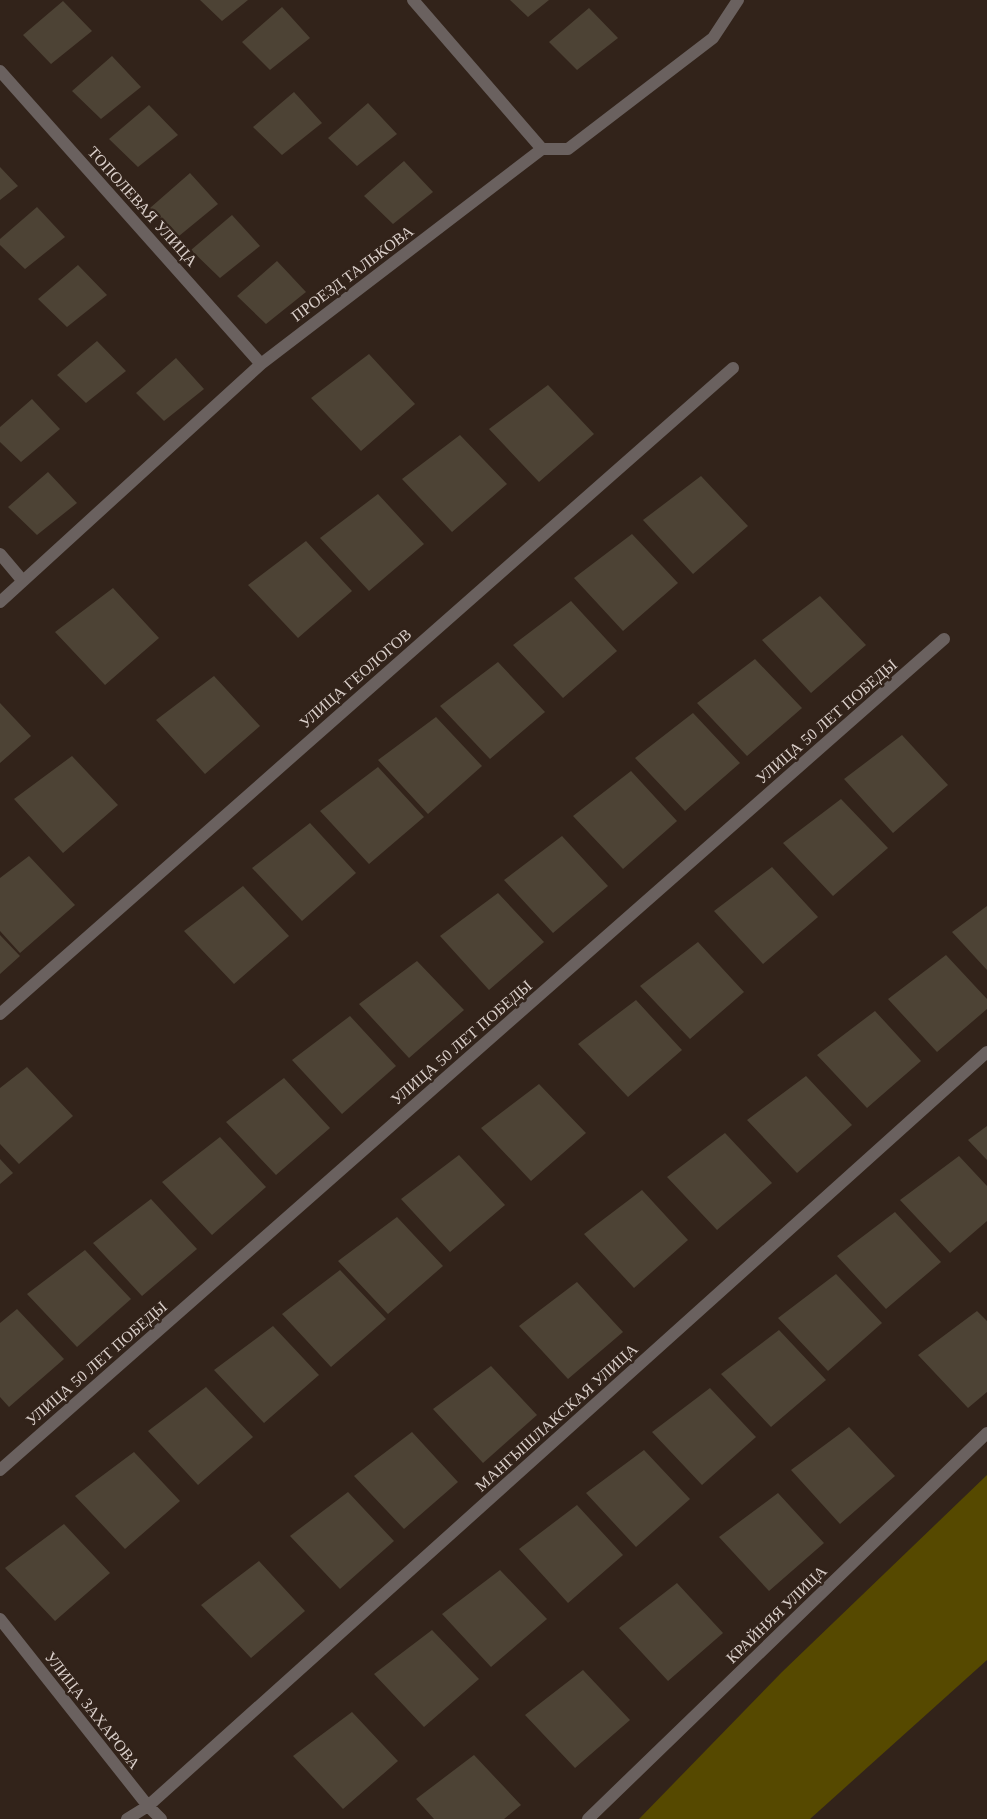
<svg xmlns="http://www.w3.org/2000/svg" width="987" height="1819" font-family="'Times New Roman',serif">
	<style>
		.green { fill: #564900 }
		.building { fill: #4d4335 }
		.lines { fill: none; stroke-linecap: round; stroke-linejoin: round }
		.minor { stroke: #6a615f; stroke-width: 12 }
		.labels { text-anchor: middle; stroke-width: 5; stroke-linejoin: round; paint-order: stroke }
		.street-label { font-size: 16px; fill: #dacfca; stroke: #32231a }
	</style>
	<rect width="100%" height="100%" fill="#32231a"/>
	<path class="green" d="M 987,1475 L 987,1660 L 810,1819 L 639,1819 L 782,1672 Z"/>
	<path class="building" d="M 200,0 L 248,0 L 222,21 Z
		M 510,0 L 549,0 L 528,17 Z
		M 63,1 L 92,31 L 51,64 L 23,35 Z
		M 282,7 L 310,38 L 270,70 L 242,42 Z
		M 589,8 L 618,38 L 577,70 L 549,42 Z
		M 112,56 L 141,87 L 101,119 L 72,91 Z
		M 294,92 L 322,123 L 282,155 L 253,127 Z
		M 368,103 L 397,134 L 357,166 L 328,138 Z
		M 149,105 L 178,135 L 138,167 L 109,139 Z
		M 404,161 L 433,192 L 393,224 L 364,196 Z
		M 0,167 L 18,186 L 0,200 Z
		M 190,173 L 218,204 L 179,236 L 150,208 Z
		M 37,207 L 65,237 L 25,269 L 0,245 L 0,239 Z
		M 232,215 L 260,246 L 220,278 L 191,250 Z
		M 277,261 L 306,292 L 266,324 L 237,296 Z
		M 78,265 L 107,295 L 67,327 L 38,299 Z
		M 97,341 L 126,371 L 86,403 L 57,375 Z
		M 369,354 L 415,404 L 361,451 L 311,398 Z
		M 176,358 L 204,389 L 164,421 L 136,393 Z
		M 548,385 L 594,434 L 539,482 L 489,429 Z
		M 32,399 L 60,429 L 21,462 L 0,442 L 0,427 Z
		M 460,435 L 507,484 L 452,532 L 402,479 Z
		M 48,472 L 77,503 L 37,535 L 8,507 Z
		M 701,476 L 748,526 L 693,574 L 643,520 Z
		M 378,494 L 424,544 L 369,591 L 320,538 Z
		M 632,534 L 678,583 L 623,631 L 574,578 Z
		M 306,541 L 352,591 L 298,638 L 248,585 Z
		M 113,588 L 159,638 L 105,685 L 55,632 Z
		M 820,596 L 866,645 L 811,693 L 762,640 Z
		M 571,601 L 617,651 L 563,698 L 513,645 Z
		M 755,659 L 802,708 L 747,756 L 697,703 Z
		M 498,662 L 545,712 L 490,759 L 440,706 Z
		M 214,676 L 260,726 L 205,774 L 156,720 Z
		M 0,703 L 31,736 L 0,763 Z
		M 693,713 L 740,763 L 685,811 L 635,758 Z
		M 436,717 L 482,766 L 428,814 L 378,760 Z
		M 902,735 L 948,785 L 893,833 L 844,779 Z
		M 72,756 L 118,805 L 63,853 L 14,799 Z
		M 378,767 L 424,817 L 369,864 L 320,811 Z
		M 631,771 L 677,821 L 623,869 L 573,816 Z
		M 841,799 L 888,848 L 833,896 L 783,843 Z
		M 310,823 L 356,873 L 302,921 L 252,868 Z
		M 562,836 L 608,886 L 553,933 L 504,880 Z
		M 29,856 L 75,905 L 20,953 L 0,931 L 0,878 Z
		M 772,867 L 818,917 L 763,964 L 714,911 Z
		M 243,886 L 289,936 L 234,984 L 184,931 Z
		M 498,893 L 544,942 L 489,990 L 440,936 Z
		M 987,906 L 987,970 L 952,932 Z
		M 0,935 L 20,956 L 0,974 Z
		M 698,942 L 744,992 L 690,1039 L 640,986 Z
		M 946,955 L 987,999 L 987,1009 L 937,1052 L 888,999 Z
		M 417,961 L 464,1010 L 409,1058 L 359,1004 Z
		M 636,1000 L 682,1050 L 628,1097 L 578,1044 Z
		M 875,1011 L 921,1061 L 867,1108 L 817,1055 Z
		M 350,1016 L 396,1066 L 342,1114 L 292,1060 Z
		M 27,1067 L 73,1116 L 19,1164 L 0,1144 L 0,1088 Z
		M 806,1076 L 852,1125 L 797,1173 L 747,1120 Z
		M 284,1078 L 330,1128 L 276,1175 L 226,1122 Z
		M 539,1084 L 586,1133 L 531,1181 L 481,1128 Z
		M 987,1126 L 987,1160 L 968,1140 Z
		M 725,1133 L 772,1183 L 717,1230 L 667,1177 Z
		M 220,1137 L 266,1187 L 212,1235 L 162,1182 Z
		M 459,1155 L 505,1205 L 450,1252 L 401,1199 Z
		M 959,1156 L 987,1186 L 987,1221 L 950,1253 L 900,1200 Z
		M 0,1159 L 13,1173 L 0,1184 Z
		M 642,1190 L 688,1240 L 634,1288 L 584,1234 Z
		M 151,1199 L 197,1249 L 142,1296 L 93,1243 Z
		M 895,1212 L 941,1262 L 886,1309 L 837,1256 Z
		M 397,1217 L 443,1266 L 388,1314 L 338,1261 Z
		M 85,1250 L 131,1299 L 77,1347 L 27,1294 Z
		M 340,1270 L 386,1319 L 331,1367 L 282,1314 Z
		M 836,1274 L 882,1323 L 828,1371 L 778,1318 Z
		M 577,1282 L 623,1332 L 568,1379 L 519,1326 Z
		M 17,1309 L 64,1359 L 9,1407 L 0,1397 L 0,1323 Z
		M 977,1311 L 987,1321 L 987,1392 L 968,1408 L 918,1355 Z
		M 273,1326 L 319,1375 L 264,1423 L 214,1370 Z
		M 779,1330 L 826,1380 L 771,1427 L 721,1374 Z
		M 491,1366 L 537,1415 L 483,1463 L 433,1409 Z
		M 206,1387 L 253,1437 L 198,1485 L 148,1431 Z
		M 710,1388 L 756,1437 L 702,1485 L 652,1432 Z
		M 849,1427 L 895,1476 L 840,1524 L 791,1470 Z
		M 412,1432 L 458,1482 L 404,1529 L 354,1476 Z
		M 644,1450 L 690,1499 L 636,1547 L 586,1493 Z
		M 134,1452 L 180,1501 L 125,1549 L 75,1496 Z
		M 348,1492 L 394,1541 L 340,1589 L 290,1536 Z
		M 778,1493 L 824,1543 L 769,1591 L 719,1537 Z
		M 577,1505 L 623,1555 L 568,1603 L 519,1549 Z
		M 64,1524 L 110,1573 L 55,1621 L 5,1568 Z
		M 259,1561 L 305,1611 L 251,1658 L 201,1605 Z
		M 500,1570 L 547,1619 L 491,1667 L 442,1614 Z
		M 677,1583 L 723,1633 L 668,1681 L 619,1628 Z
		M 432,1630 L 479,1679 L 424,1727 L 374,1674 Z
		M 583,1670 L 630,1720 L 575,1768 L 525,1715 Z
		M 352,1712 L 398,1761 L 343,1809 L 293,1756 Z
		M 474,1755 L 521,1805 L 504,1819 L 434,1819 L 416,1799 Z"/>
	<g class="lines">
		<path class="minor" d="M 413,0 L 542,149
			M 0,71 L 261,364
			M 0,554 L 22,580
			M 0,602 L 261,364 L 542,149 L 568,149 L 713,38 L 738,0
			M 0,1014 L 733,368
			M 0,1470 L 944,639
			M 0,1619 L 148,1806 L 161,1819
			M 127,1819 L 148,1806 L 987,1052
			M 588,1819 L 987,1433"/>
	</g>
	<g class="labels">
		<g class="street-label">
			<text transform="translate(143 206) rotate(48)" y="6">ТОПОЛЕВАЯ УЛИЦА</text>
			<text transform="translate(352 273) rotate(-37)" y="6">ПРОЕЗД ТАЛЬКОВА</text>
			<text transform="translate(355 678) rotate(-41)" y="6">УЛИЦА ГЕОЛОГОВ</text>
			<text transform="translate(826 721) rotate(-41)" y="6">УЛИЦА 50 ЛЕТ ПОБЕДЫ</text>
			<text transform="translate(461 1042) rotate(-41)" y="6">УЛИЦА 50 ЛЕТ ПОБЕДЫ</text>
			<text transform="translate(96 1363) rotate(-41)" y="6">УЛИЦА 50 ЛЕТ ПОБЕДЫ</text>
			<text transform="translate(556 1417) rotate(-42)" y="6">МАНГЫШЛАКСКАЯ УЛИЦА</text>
			<text transform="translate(776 1614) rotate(-44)" y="6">КРАЙНЯЯ УЛИЦА</text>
			<text transform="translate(93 1710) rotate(52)" y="6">УЛИЦА ЗАХАРОВА</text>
		</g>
	</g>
</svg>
